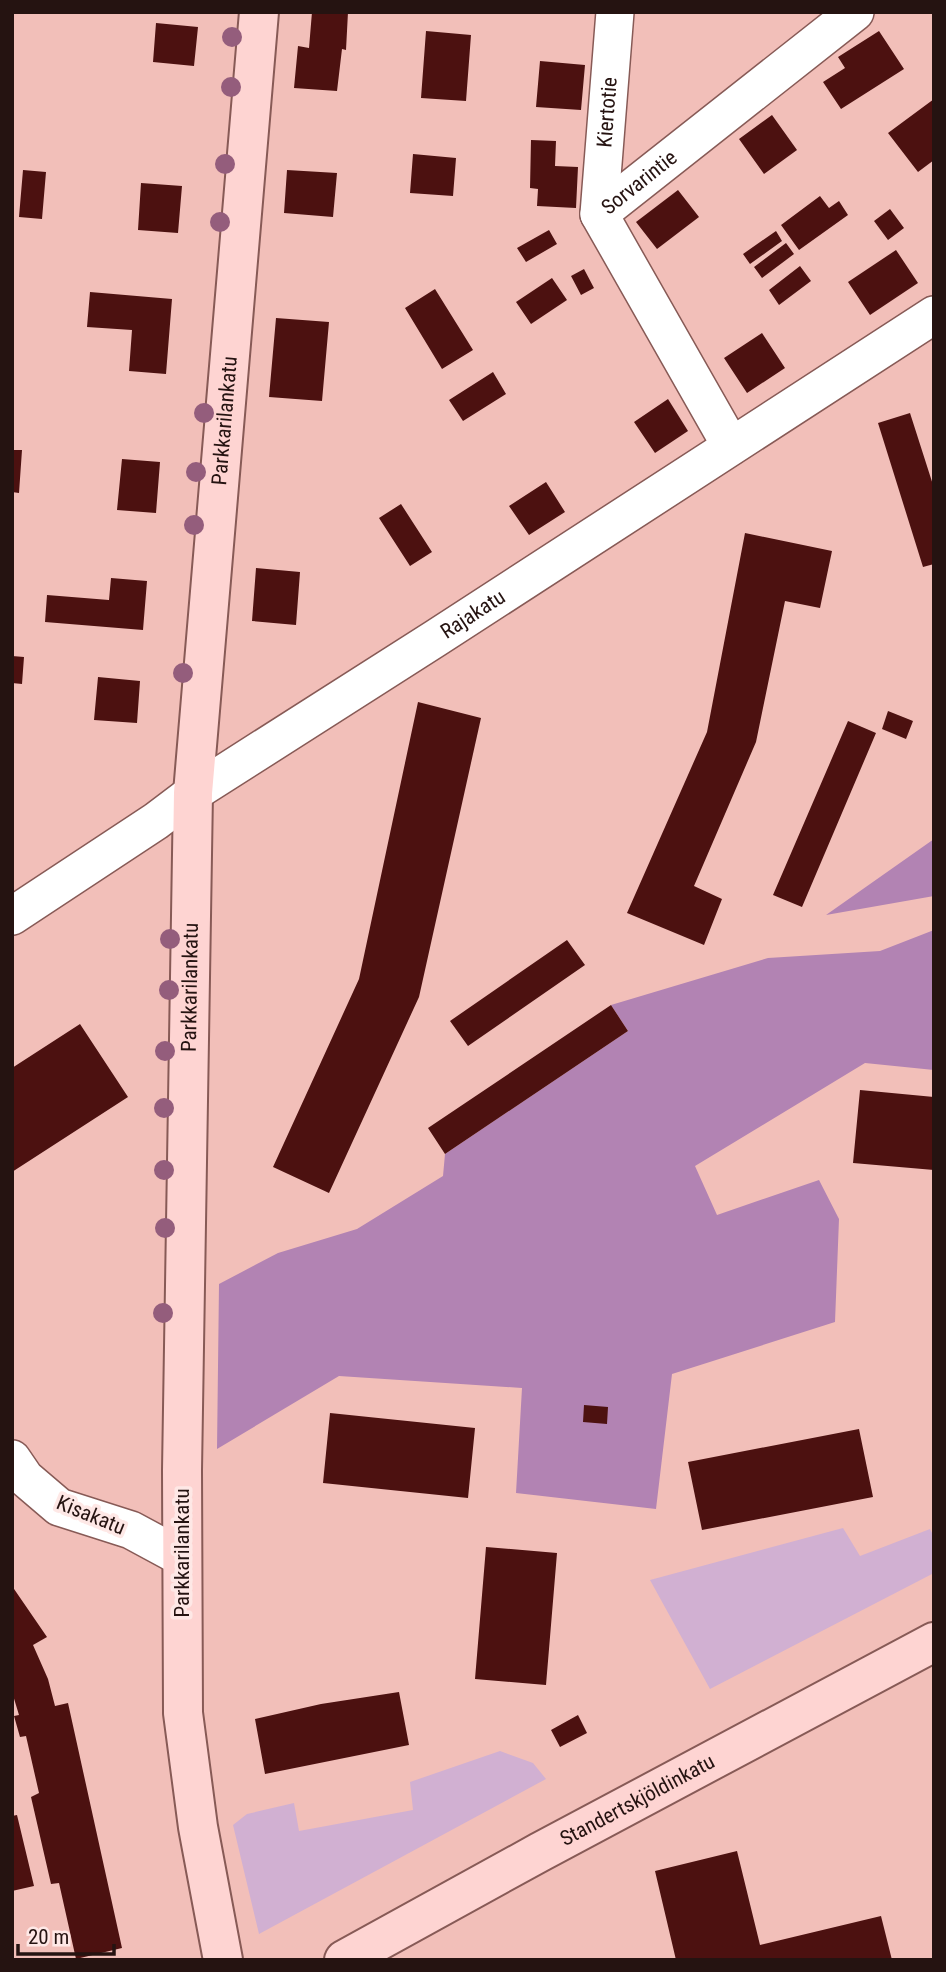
<svg xmlns="http://www.w3.org/2000/svg" width="946" height="1972" font-family="'Roboto Condensed',sans-serif">
	<style>
		.green { fill: #d1b0d2 }
		.forest { fill: #b283b3 }
		.building { fill: #4c1110 }
		.lines { fill: none; stroke-linecap: round; stroke-linejoin: round }
		.street-casing { stroke: #875a56; stroke-width: 40 }
		.secondary-casing { stroke: #875a56; stroke-width: 42 }
		.street { stroke: #fff; stroke-width: 37 }
		.secondary { stroke: #fed4d2; stroke-width: 38 }
		.tree { fill: #945d7c }
		.labels { text-anchor: middle; stroke-width: 7; stroke-linejoin: round; paint-order: stroke }
		.street-label { font-size: 21px; fill: #251311; stroke: #fee8e6 }
	</style>
	<rect width="100%" height="100%" fill="#f2bfb9"/>
	<path class="green" d="M 843,1528 L 860,1556 L 930,1529 L 934,1537 L 934,1573 L 710,1689 L 650,1580 Z
		M 500,1751 L 533,1763 L 546,1779 L 259,1934 L 233,1825 L 247,1814 L 294,1803 L 299,1831 L 413,1810 L 410,1782 Z"/>
	<path class="forest" d="M 934,839 L 934,896 L 826,915 Z
		M 934,930 L 934,1070 L 865,1063 L 695,1166 L 717,1215 L 819,1180 L 839,1219 L 835,1322 L 672,1374 L 656,1509 L 516,1493 L 522,1388 L 339,1376 L 217,1449 L 219,1284 L 278,1253 L 357,1229 L 443,1176 L 445,1154 L 628,1031 L 611,1005 L 768,958 L 880,951 Z"/>
	<path class="building" d="M 312,12 L 348,12 L 346,50 L 342,49 L 337,91 L 294,88 L 298,46 L 309,48 Z
		M 156,23 L 198,27 L 194,66 L 153,62 Z
		M 426,31 L 471,35 L 466,101 L 421,98 Z
		M 879,31 L 904,69 L 841,109 L 823,82 L 845,68 L 838,57 Z
		M 540,61 L 585,65 L 581,110 L 536,107 Z
		M 934,99 L 934,160 L 918,172 L 888,133 Z
		M 772,115 L 797,150 L 764,174 L 739,139 Z
		M 531,140 L 556,141 L 555,166 L 578,167 L 576,208 L 537,206 L 538,189 L 530,188 Z
		M 413,154 L 456,158 L 453,196 L 410,193 Z
		M 23,170 L 46,172 L 42,219 L 19,217 Z
		M 287,170 L 337,173 L 333,217 L 284,213 Z
		M 141,183 L 182,186 L 178,233 L 138,230 Z
		M 678,190 L 699,217 L 657,249 L 636,222 Z
		M 820,196 L 829,208 L 839,201 L 848,215 L 799,250 L 781,225 Z
		M 890,209 L 904,228 L 888,240 L 874,221 Z
		M 549,230 L 557,244 L 526,262 L 517,248 Z
		M 776,231 L 782,241 L 750,264 L 743,254 Z
		M 786,243 L 794,254 L 762,278 L 754,267 Z
		M 896,250 L 918,283 L 870,315 L 848,282 Z
		M 800,266 L 811,281 L 779,305 L 769,290 Z
		M 584,269 L 594,288 L 581,295 L 571,276 Z
		M 552,278 L 567,300 L 531,324 L 516,302 Z
		M 435,289 L 473,350 L 442,369 L 405,308 Z
		M 90,292 L 172,299 L 166,374 L 129,371 L 132,330 L 87,327 Z
		M 276,318 L 329,322 L 322,401 L 269,397 Z
		M 762,333 L 785,368 L 747,393 L 724,358 Z
		M 493,372 L 506,394 L 463,421 L 449,400 Z
		M 668,399 L 688,431 L 655,453 L 634,422 Z
		M 910,413 L 934,488 L 934,564 L 923,567 L 878,423 Z
		M 12,450 L 22,450 L 19,493 L 12,492 Z
		M 122,459 L 160,462 L 156,513 L 117,510 Z
		M 546,482 L 565,512 L 529,535 L 509,506 Z
		M 401,504 L 432,552 L 410,566 L 379,518 Z
		M 745,533 L 832,551 L 820,608 L 785,601 L 756,742 L 694,886 L 722,899 L 704,945 L 627,913 L 707,732 Z
		M 256,568 L 300,572 L 296,625 L 252,621 Z
		M 111,578 L 147,581 L 143,630 L 45,622 L 47,595 L 109,600 Z
		M 12,656 L 24,657 L 22,684 L 12,683 Z
		M 98,677 L 140,681 L 137,723 L 94,720 Z
		M 418,702 L 481,718 L 419,997 L 329,1193 L 273,1167 L 359,979 Z
		M 888,711 L 913,721 L 906,739 L 882,729 Z
		M 848,721 L 876,733 L 802,907 L 773,895 Z
		M 567,940 L 585,965 L 468,1046 L 450,1021 Z
		M 611,1005 L 628,1031 L 445,1154 L 428,1128 Z
		M 80,1024 L 128,1097 L 12,1172 L 12,1068 Z
		M 860,1090 L 934,1097 L 934,1170 L 853,1163 Z
		M 584,1405 L 608,1407 L 607,1424 L 583,1422 Z
		M 330,1413 L 475,1428 L 468,1498 L 323,1483 Z
		M 859,1429 L 873,1497 L 702,1530 L 688,1462 Z
		M 486,1547 L 557,1553 L 546,1685 L 475,1679 Z
		M 12,1586 L 47,1637 L 33,1645 L 48,1679 L 55,1706 L 68,1703 L 122,1948 L 76,1959 L 59,1883 L 51,1884 L 31,1797 L 39,1793 L 26,1736 L 20,1737 L 14,1716 L 19,1715 L 12,1692 Z
		M 399,1692 L 409,1745 L 265,1774 L 255,1719 L 321,1704 Z
		M 578,1715 L 587,1733 L 560,1747 L 551,1730 Z
		M 17,1815 L 34,1886 L 12,1891 L 12,1816 Z
		M 737,1851 L 760,1945 L 881,1916 L 892,1960 L 676,1960 L 655,1871 Z"/>
	<g class="lines">
		<g class="street-casing">
			<g id="street">
				<path id="s1" d="M 599,214 L 615,12"/>
				<path id="s2" d="M 731,446 L 599,214 L 855,12"/>
				<path id="s3" d="M 12,916 L 156,821 L 193,793 L 436,638 L 934,315"/>
				<path d="M 12,1459 L 25,1478 L 59,1507 L 131,1530 L 181,1557"/>
			</g>
		</g>
		<g class="secondary-casing">
			<g id="secondary">
				<path id="s4" d="M 223,1960 L 198,1827 L 183,1713 L 182,1470 L 193,793 L 259,12"/>
				<path id="s5" d="M 344,1960 L 540,1852 L 934,1642"/>
			</g>
		</g>
		<use href="#street" class="street"/>
		<use href="#secondary" class="secondary"/>
	</g>
	<g class="tree">
		<circle cx="232" cy="37" r="10"/>
		<circle cx="231" cy="87" r="10"/>
		<circle cx="225" cy="164" r="10"/>
		<circle cx="220" cy="222" r="10"/>
		<circle cx="204" cy="413" r="10"/>
		<circle cx="196" cy="472" r="10"/>
		<circle cx="194" cy="525" r="10"/>
		<circle cx="183" cy="673" r="10"/>
		<circle cx="170" cy="939" r="10"/>
		<circle cx="169" cy="990" r="10"/>
		<circle cx="165" cy="1051" r="10"/>
		<circle cx="164" cy="1108" r="10"/>
		<circle cx="164" cy="1170" r="10"/>
		<circle cx="165" cy="1228" r="10"/>
		<circle cx="163" cy="1313" r="10"/>
	</g>
	<g class="labels">
		<g class="street-label">
			<text dy="7" stroke="none"><textPath href="#s1" startOffset="102">Kiertotie</textPath></text>
			<text dy="7" stroke="none"><textPath href="#s2" startOffset="318">Sorvarintie</textPath></text>
			<text dy="7" stroke="none"><textPath href="#s4" startOffset="1544">Parkkarilankatu</textPath></text>
			<text dy="7" stroke="none"><textPath href="#s3" startOffset="551">Rajakatu</textPath></text>
			<text dy="7" stroke="none"><textPath href="#s4" startOffset="976">Parkkarilankatu</textPath></text>
			<text transform="translate(91 1515) rotate(22)" y="7">Kisakatu</text>
			<text transform="translate(182 1553) rotate(-90)" y="7">Parkkarilankatu</text>
			<text dy="7" stroke="none"><textPath href="#s5" startOffset="334">Standertskjöldinkatu</textPath></text>
		</g>
	</g>
	<rect width="946" height="1972" fill="none" stroke="#251311" stroke-width="28"/>
	<path d="M18 1944v10h96v-10" fill="none" stroke="#251311" stroke-width="3.5"/>
	<text x="28" y="1944" font-size="21" fill="#251311" stroke="#fee8e6" stroke-width="5" paint-order="stroke">20 m</text>
</svg>
